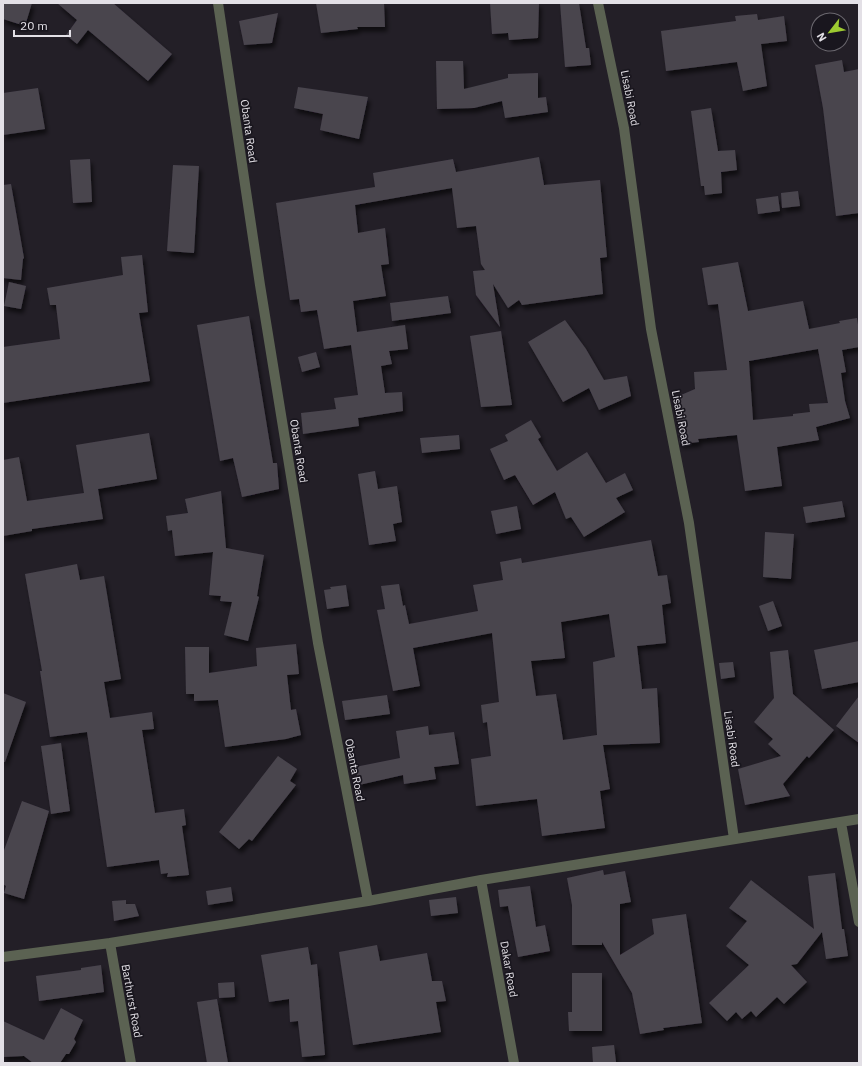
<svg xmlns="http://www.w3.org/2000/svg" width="862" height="1066" font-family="'IBM Plex Sans',sans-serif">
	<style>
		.building { fill: #49444e; fill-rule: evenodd; filter: url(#shadow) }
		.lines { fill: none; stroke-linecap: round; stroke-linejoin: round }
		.minor { stroke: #5b6252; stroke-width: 10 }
		.labels { text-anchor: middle; stroke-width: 3.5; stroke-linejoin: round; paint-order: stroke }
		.street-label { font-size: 11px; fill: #e3e0e6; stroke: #19161e }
	</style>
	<defs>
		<filter id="shadow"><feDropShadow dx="2.5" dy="4.5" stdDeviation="2" flood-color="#0009"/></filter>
	</defs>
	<rect width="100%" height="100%" fill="#231f27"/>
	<path class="building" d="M 3,3 L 32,3 L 25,26 L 3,19 Z
		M 57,3 L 113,3 L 172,54 L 148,81 L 88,30 L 77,44 L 66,35 L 77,20 Z
		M 316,3 L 384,3 L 385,27 L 357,27 L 358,29 L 321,33 Z
		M 490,3 L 539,3 L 538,38 L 509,40 L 508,33 L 492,34 Z
		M 560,3 L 579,3 L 586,48 L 589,48 L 591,65 L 565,67 Z
		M 278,13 L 272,43 L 244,45 L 239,21 Z
		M 757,14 L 758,20 L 784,16 L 787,41 L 761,44 L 767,86 L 743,91 L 737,62 L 666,71 L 661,31 L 736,21 L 735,16 Z
		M 842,60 L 844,72 L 859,69 L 859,213 L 836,216 L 823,108 L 815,65 Z
		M 436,61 L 463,61 L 464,89 L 508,78 L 508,74 L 538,73 L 538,98 L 546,97 L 548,112 L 505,118 L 502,101 L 474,108 L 437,109 Z
		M 298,87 L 368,97 L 359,139 L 320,130 L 323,114 L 294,108 Z
		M 38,88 L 45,129 L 3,135 L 3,93 Z
		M 711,108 L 718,151 L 735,150 L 737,170 L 721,172 L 722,193 L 705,195 L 704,186 L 701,186 L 691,111 Z
		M 539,157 L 544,185 L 600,180 L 607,257 L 600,258 L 603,294 L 522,305 L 519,300 L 508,308 L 493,284 L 500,327 L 476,295 L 473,271 L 485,270 L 481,264 L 476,226 L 457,228 L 452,188 L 355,205 L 358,233 L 385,228 L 389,264 L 381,265 L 386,296 L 353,301 L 357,332 L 405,325 L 408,349 L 389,351 L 392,364 L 381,366 L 385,393 L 402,392 L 403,411 L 358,418 L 359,426 L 303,434 L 301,413 L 336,409 L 334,398 L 358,395 L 351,345 L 324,349 L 317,310 L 301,312 L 299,299 L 290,300 L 276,203 L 375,187 L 373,173 L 453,159 L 456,172 Z
		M 90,159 L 92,202 L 73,203 L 70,160 Z
		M 173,165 L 199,166 L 194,253 L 167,251 Z
		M 11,184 L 24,258 L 23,259 L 21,280 L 3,278 L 3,185 Z
		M 798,191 L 800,206 L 782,208 L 781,193 Z
		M 778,196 L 780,211 L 758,214 L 756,199 Z
		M 142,255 L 148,312 L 139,313 L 150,381 L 3,403 L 3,347 L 60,339 L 56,305 L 50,305 L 47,288 L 123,275 L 121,257 Z
		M 738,262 L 748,311 L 803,301 L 809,329 L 840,323 L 839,321 L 857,318 L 859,331 L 859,347 L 842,350 L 846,372 L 841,373 L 845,401 L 850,418 L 816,427 L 819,440 L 777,447 L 782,486 L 745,491 L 737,435 L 698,439 L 699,442 L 680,444 L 674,398 L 695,389 L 694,372 L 727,370 L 718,304 L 708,305 L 702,268 ZM 818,349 L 828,403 L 809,404 L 810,412 L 793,414 L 793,416 L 753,420 L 749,361 Z
		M 9,282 L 26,286 L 21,309 L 4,306 Z
		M 448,296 L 451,313 L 392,321 L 390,303 Z
		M 249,316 L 273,463 L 277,463 L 279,489 L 242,497 L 233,458 L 220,461 L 197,325 Z
		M 565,320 L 586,349 L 604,380 L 627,376 L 631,396 L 599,410 L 589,388 L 563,402 L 528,342 Z
		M 501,331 L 512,405 L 481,407 L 470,336 Z
		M 316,352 L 320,367 L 302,372 L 298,357 Z
		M 531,420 L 541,437 L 538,439 L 557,471 L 587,452 L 606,483 L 625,473 L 633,490 L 616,498 L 625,512 L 584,537 L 571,517 L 566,519 L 555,492 L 533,505 L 515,475 L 504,480 L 490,449 L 508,441 L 505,435 Z
		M 149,433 L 157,479 L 98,489 L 103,519 L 32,529 L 32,531 L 3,536 L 3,460 L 19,457 L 27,501 L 84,493 L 76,445 Z
		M 459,435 L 460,449 L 422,453 L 420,438 Z
		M 375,471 L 378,489 L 397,486 L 402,522 L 393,524 L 396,541 L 369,545 L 358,474 Z
		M 221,491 L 226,548 L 264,555 L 257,596 L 259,597 L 248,641 L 224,635 L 232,602 L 220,601 L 221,596 L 209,595 L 213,552 L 175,556 L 172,530 L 168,531 L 166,516 L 188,513 L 185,499 Z
		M 842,501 L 845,517 L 806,523 L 803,507 Z
		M 517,506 L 521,529 L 496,534 L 491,511 Z
		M 765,532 L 794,534 L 791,579 L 763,577 Z
		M 651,540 L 658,576 L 667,575 L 671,603 L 662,605 L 666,643 L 637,646 L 642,689 L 657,688 L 660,743 L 603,745 L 610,789 L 600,791 L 605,828 L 542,836 L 537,799 L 476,806 L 471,759 L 491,756 L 487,722 L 483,723 L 481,705 L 499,702 L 492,633 L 413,648 L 420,686 L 393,691 L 377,610 L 385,609 L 381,586 L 399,584 L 403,606 L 405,605 L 409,624 L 478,611 L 473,585 L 503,580 L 500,562 L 521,558 L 522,563 ZM 609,614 L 615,657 L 593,662 L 597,735 L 563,740 L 556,694 L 536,696 L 531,661 L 565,658 L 561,622 Z
		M 77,564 L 80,580 L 104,576 L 121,679 L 104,682 L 110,718 L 152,712 L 154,729 L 142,730 L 155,813 L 184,809 L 186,825 L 182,826 L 189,875 L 167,877 L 168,873 L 161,874 L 159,860 L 107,867 L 87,732 L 50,737 L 40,671 L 42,671 L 25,574 Z
		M 346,585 L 349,606 L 327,609 L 324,590 L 331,589 L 330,587 Z
		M 773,601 L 782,626 L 768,631 L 759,606 Z
		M 859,641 L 859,682 L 822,689 L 814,650 Z
		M 296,644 L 299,674 L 287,675 L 291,710 L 296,709 L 301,735 L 286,739 L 225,747 L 218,700 L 194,701 L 194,694 L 186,694 L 185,647 L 209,647 L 209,673 L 257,666 L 256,648 Z
		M 788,650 L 793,694 L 834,730 L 809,758 L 807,756 L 783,784 L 790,796 L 745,805 L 738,769 L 781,756 L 768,744 L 773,739 L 754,722 L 774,698 L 770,652 Z
		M 733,662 L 735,677 L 721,679 L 719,663 Z
		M 3,693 L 26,702 L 5,762 L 3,762 Z
		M 387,695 L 390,714 L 345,720 L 342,701 Z
		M 859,696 L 859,743 L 836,726 Z
		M 428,726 L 429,735 L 454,732 L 459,764 L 434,767 L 436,779 L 404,784 L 403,775 L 359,785 L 355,767 L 400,758 L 396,731 Z
		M 61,743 L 70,811 L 51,814 L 41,746 Z
		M 278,756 L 297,769 L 290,781 L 296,785 L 252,841 L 249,839 L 239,849 L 219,832 Z
		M 22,801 L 49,811 L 24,899 L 4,893 L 6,886 L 3,884 L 3,853 Z
		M 603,870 L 604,875 L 625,871 L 631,902 L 620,904 L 620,955 L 654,934 L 652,919 L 686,914 L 702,1023 L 663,1028 L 664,1030 L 640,1034 L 632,993 L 602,942 L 602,945 L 572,945 L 572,905 L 567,878 Z
		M 835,873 L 842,929 L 844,929 L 848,956 L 826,959 L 822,932 L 797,964 L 791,965 L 807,982 L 784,1004 L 777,997 L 756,1017 L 751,1011 L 742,1019 L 736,1012 L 727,1021 L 709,1003 L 749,965 L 726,946 L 747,921 L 729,908 L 751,880 L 814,929 L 808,876 Z
		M 530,886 L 536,927 L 545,925 L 550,951 L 518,957 L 508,906 L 500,907 L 498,890 Z
		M 231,887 L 233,901 L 208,905 L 206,891 Z
		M 456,897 L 458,913 L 431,916 L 429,900 Z
		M 126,900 L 126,904 L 135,904 L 139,916 L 114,921 L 112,901 Z
		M 377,945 L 380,961 L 427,953 L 432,981 L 442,981 L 446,1001 L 436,1002 L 441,1032 L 353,1045 L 339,952 Z
		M 308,947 L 311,965 L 317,964 L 325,1055 L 302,1057 L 298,1021 L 290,1022 L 289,999 L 269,1002 L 261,955 Z
		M 101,965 L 104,992 L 39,1001 L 36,976 L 81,970 L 81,968 Z
		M 572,973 L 602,973 L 602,1031 L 569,1031 L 568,1012 L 572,1012 Z
		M 234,982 L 235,997 L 219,998 L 218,983 Z
		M 217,999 L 228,1063 L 207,1063 L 197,1002 Z
		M 61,1008 L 83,1020 L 74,1039 L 76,1042 L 69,1054 L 66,1054 L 60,1063 L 33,1063 L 24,1056 L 3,1057 L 3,1021 L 44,1040 Z
		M 614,1045 L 616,1062 L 593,1063 L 592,1047 Z"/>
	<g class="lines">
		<path class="minor" d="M 218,3 L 260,285 L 318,643 L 368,901
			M 598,3 L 624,128 L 651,329 L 689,523 L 734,839
			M 841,823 L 859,922
			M 481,880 L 514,1063
			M 110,943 L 131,1063
			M 3,957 L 110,943 L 368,901 L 481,880 L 859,819"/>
	</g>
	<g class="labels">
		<g class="street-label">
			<text transform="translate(630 98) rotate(79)" y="4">Lisabi Road</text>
			<text transform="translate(249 131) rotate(82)" y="4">Obanta Road</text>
			<text transform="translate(681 418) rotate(79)" y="4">Lisabi Road</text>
			<text transform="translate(299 451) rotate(81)" y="4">Obanta Road</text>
			<text transform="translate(732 739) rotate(82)" y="4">Lisabi Road</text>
			<text transform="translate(355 770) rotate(79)" y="4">Obanta Road</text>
			<text transform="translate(509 969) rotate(80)" y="4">Dakar Road</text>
			<text transform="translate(132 1001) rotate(80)" y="4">Barthurst Road</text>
		</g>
	</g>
	<rect width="862" height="1066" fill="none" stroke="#e3e0e6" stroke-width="8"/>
	<g transform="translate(830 32) rotate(239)"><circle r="19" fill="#19161e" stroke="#6a676e"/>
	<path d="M0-3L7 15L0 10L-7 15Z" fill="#9dca31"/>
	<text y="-6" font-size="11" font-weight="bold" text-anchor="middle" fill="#e3e0e6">N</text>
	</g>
	<path d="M14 30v6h56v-6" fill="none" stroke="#e3e0e6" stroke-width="2"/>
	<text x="20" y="30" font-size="12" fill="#e3e0e6" stroke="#19161e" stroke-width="3" paint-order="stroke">20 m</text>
</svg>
